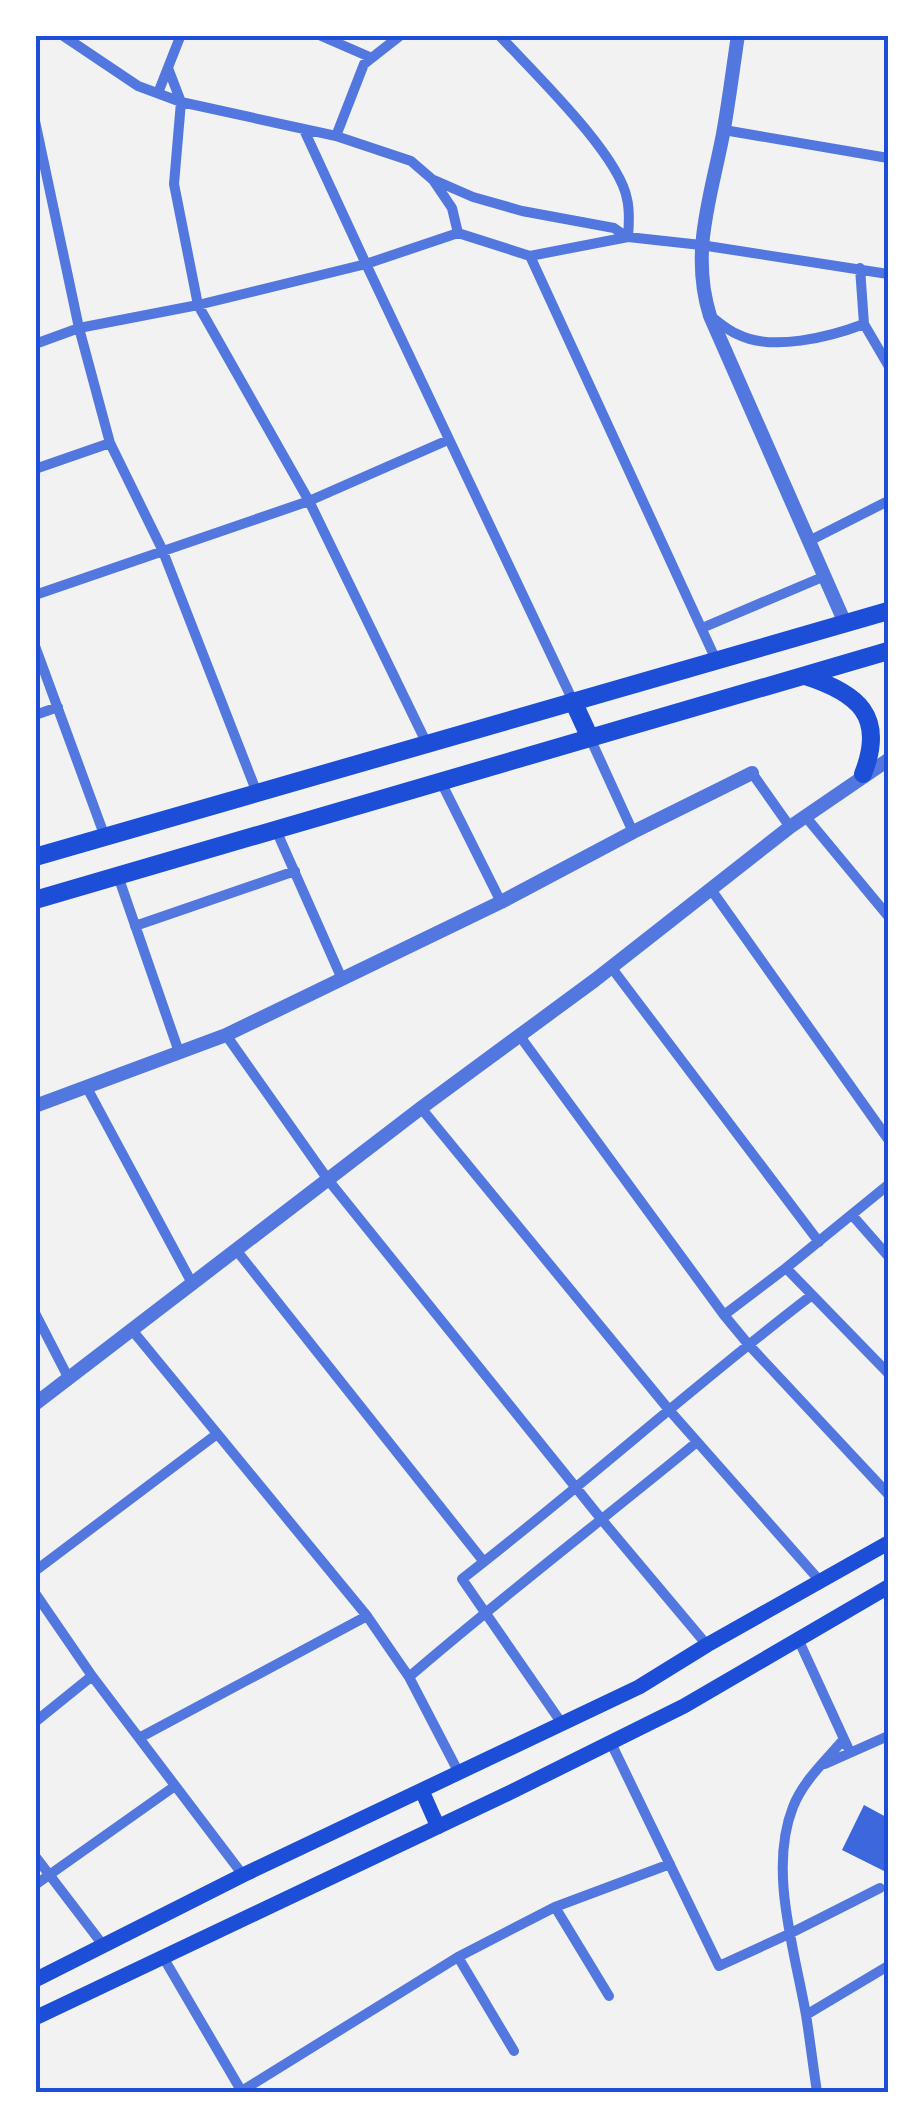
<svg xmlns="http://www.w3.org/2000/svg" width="923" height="2127" font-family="'Times New Roman',serif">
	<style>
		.building { fill: #3d67dc }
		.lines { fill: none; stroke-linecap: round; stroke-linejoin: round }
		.minor { stroke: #5277de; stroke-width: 10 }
		.tertiary { stroke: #5277de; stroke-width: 14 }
		.secondary { stroke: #1d4ed8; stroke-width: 15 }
		.primary { stroke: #1d4ed8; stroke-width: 18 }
		.neatline { fill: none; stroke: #1d4ed8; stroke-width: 4 }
	</style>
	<rect width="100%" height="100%" fill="#f2f2f2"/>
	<path class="building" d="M 864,1805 L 888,1818 L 888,1873 L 842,1850 Z"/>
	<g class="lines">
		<path class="minor" d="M 62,35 L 138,86 L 181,102 L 336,136 L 411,161 L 433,180 L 452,208 L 458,233 L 530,256 L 628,237 L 701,245 L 888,274
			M 319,35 L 372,58
			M 499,35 C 532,71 619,154 627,199 C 630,211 629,225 628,237
			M 168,68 L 181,102 L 174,184 L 198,305 L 309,501 L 427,744
			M 158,93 L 180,37 L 178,35
			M 35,121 L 79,328 L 110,443 L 162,549 L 257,793
			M 304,130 L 366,264 L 573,701
			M 724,130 L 888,158
			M 336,136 L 364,64 L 401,35
			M 434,180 L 473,197 L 522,211 L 614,228 L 627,237
			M 530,256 L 716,660
			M 860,268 L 864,324 L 888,365
			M 710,316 C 719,322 727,330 737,334 C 771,352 830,337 864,324
			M 35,344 L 79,328 L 198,305 L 366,264 L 458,233
			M 35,469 L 110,443
			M 809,541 L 888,501
			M 35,595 L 309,501 L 448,440
			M 702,628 L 825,576
			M 35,646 L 105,837
			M 35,715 L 58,707
			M 590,738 L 633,832
			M 752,773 L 790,827
			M 441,782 L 501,902
			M 805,816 L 888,916
			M 276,830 L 342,979
			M 118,876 L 179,1052
			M 710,888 L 888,1139
			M 135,926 L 295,871
			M 611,967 L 819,1242
			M 226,1035 L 329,1181 L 602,1520 L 707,1645
			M 519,1035 L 724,1315 L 748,1344 L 888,1494
			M 86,1086 L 193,1285
			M 421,1108 L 670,1411 L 820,1581
			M 852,1215 L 888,1256
			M 237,1251 L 484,1562
			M 786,1268 L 888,1373
			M 35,1313 L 69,1379
			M 724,1315 L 786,1268 L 888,1185
			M 132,1330 L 367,1616 L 409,1677 L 459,1773
			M 35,1571 L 217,1434
			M 35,1593 L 92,1676 L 243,1875
			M 799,1641 L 850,1752
			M 409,1677 C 503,1596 601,1521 697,1442
			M 35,1722 L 92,1676
			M 563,1725 L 462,1579 C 581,1487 693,1386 812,1295
			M 139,1738 L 367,1616
			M 611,1743 L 719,1966 L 789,1934 L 880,1888
			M 825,1764 L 888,1736
			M 35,1856 L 103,1945
			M 35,1885 L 175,1786
			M 555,1907 L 609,1996
			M 163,1957 L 242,2092
			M 458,1957 L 514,2051
			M 806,2015 L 888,1966
			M 240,2092 L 458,1957 L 555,1907 L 670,1864
			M 817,2092 C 813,2066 810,2040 806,2015 C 795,1951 768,1870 793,1807 C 803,1781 826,1760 844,1739"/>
		<path class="tertiary" d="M 738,35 C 733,68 729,101 723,134 C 711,197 690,252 710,316 L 845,623
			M 35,1106 L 226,1035 L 501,902 L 633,832 L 752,773
			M 35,1404 L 421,1108 L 595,980 L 790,827 L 888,760"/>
		<path class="secondary" d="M 422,1791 L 438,1827
			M 35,1980 L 243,1875 L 639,1687 L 707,1645 L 888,1543
			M 35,2018 L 513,1791 L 684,1706 L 888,1587"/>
		<path class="primary" d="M 805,676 C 858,693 886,716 863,774
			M 573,701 L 590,738
			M 35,857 L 888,611
			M 35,900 L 888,651"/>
	</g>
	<rect width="923" height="2127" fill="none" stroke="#ffffff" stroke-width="75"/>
	<rect x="38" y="38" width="848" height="2052" class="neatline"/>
</svg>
